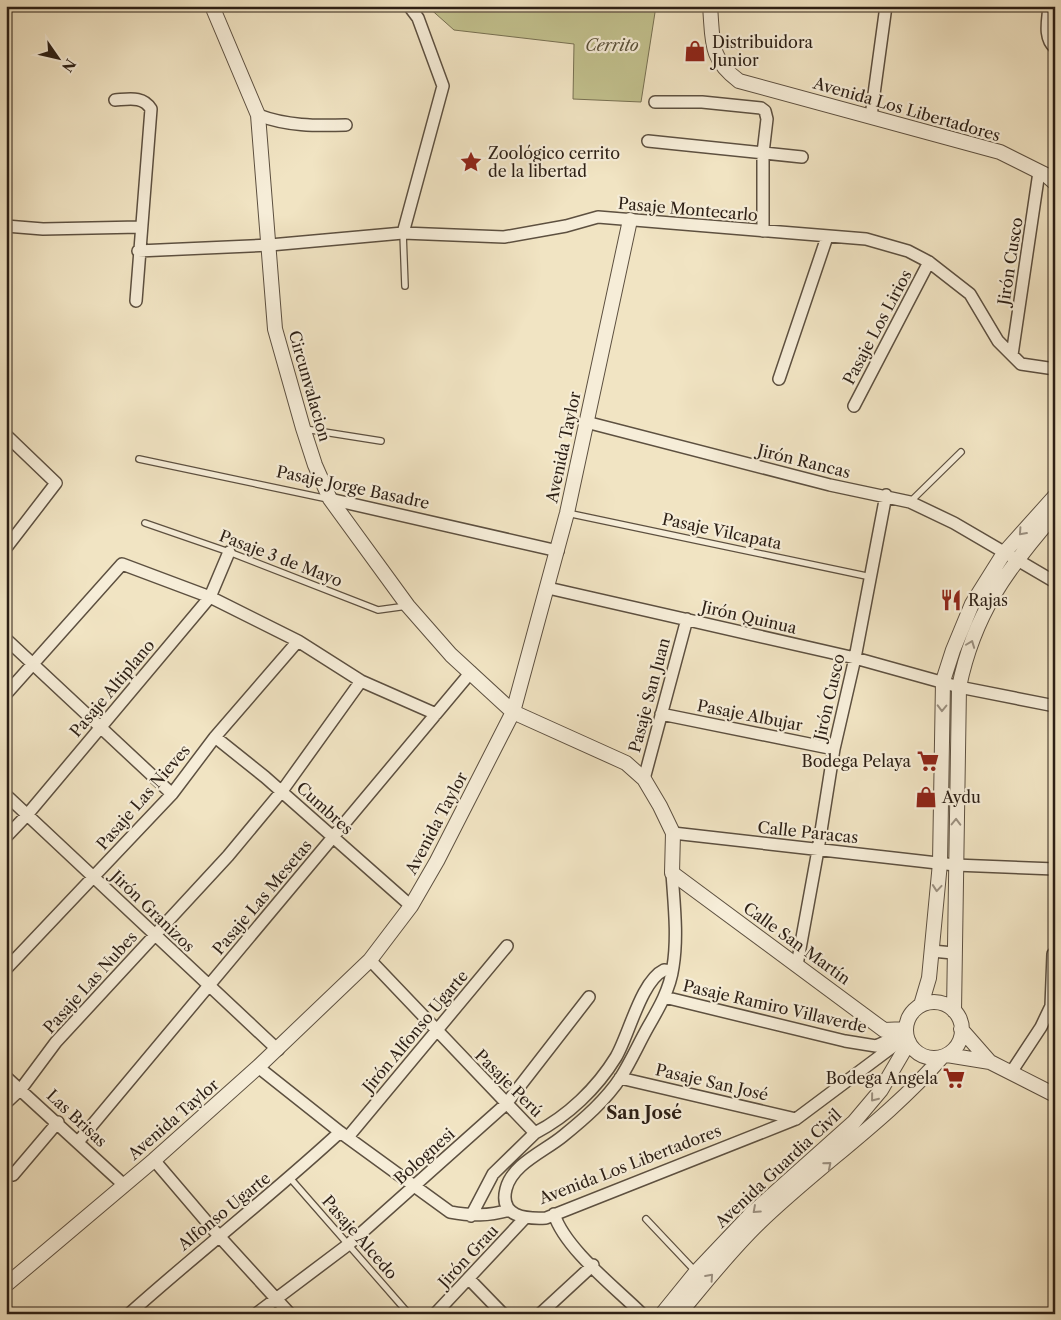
<svg xmlns="http://www.w3.org/2000/svg" width="1061" height="1320" font-family="'Libre Caslon Text',serif">
	<style>
		.green { fill: #c2c18e; stroke: #777052 }
		.lines { fill: none; stroke-linecap: round; stroke-linejoin: round }
		.service-casing { stroke: #5d5040; stroke-width: 8 }
		.minor-casing { stroke: #5d5040; stroke-width: 14 }
		.tertiary-casing { stroke: #5d5040; stroke-width: 16 }
		.service { stroke: #f6edd8; stroke-width: 5.5 }
		.minor { stroke: #f6edd8; stroke-width: 11 }
		.tertiary { stroke: #f6edd8; stroke-width: 14 }
		.oneway { stroke: #9b9080 }
		.labels { text-anchor: middle; stroke-width: 4.5; stroke-linejoin: round; paint-order: stroke }
		.poi-label { font-size: 16px; fill: #2c1f15; stroke: #f6edd8; text-anchor: start }
		.park-label { font-size: 16px; font-style: italic; fill: #595039; stroke: #f6edd8 }
		.street-label { font-size: 16px; fill: #2c1f15; stroke: #f6edd8 }
		.neighbourhood-label { font-size: 18px; font-weight: bold; fill: #2c1f15; stroke: #f6edd8 }
	</style>
	<rect width="100%" height="100%" fill="#f1e4c3"/>
	<filter id="stains"><feTurbulence type="fractalNoise" baseFrequency=".004" numOctaves="4"/><feColorMatrix values="0 0 0 0 .2 0 0 0 0 .09 0 0 0 0 .02 0 0 0 .5 -.17"/></filter>
	<radialGradient id="worn" r=".72"><stop offset=".6" stop-color="#630" stop-opacity="0"/><stop offset="1" stop-color="#630" stop-opacity=".3"/></radialGradient>
	<path class="green" d="M 427,6 L 656,6 L 641,102 L 573,99 L 574,44 L 454,30 Z"/>
	<g class="lines">
		<g class="service-casing">
			<path id="service" d="M 403,233 L 405,286
				M 305,429 L 381,441
				M 139,459 L 328,499
				M 910,502 L 961,452
				M 567,513 L 871,577
				M 145,523 L 229,552 L 378,610 L 407,606
				M 290,1178 L 409,1314
				M 646,1219 L 696,1272"/>
		</g>
		<g class="minor-casing">
			<path id="minor" d="M 1049,6 C 1048,20 1043,38 1055,48
				M 115,100 C 130,99 143,96 151,109 L 136,301
				M 655,102 L 702,102 L 761,108 L 765,111 L 767,119 L 763,153 L 763,231
				M 258,115 C 287,126 315,126 346,125
				M 871,116 L 886,6
				M 648,141 L 802,157
				M 6,226 L 43,229 L 140,227
				M 403,233 L 443,86 L 418,18 L 409,6
				M 138,251 L 270,245 L 403,233 L 504,237 L 566,226 L 598,217 L 866,239 L 908,251 L 929,262 L 970,294 L 998,341 L 1021,364 L 1055,369
				M 1012,355 L 1039,172
				M 779,379 L 827,237
				M 854,406 L 929,262
				M 586,422 L 830,485 L 910,502 L 954,523 L 1055,582
				M 6,435 L 56,483 L 6,548
				M 330,499 L 558,551
				M 548,588 L 855,658 L 959,687 L 1055,706
				M 6,639 L 172,794
				M 6,694 L 122,564 L 210,597 L 298,641 L 361,681 L 436,714
				M 661,714 L 834,749
				M 215,737 L 265,777 L 411,906
				M 644,779 L 687,619
				M 6,795 L 278,1050
				M 673,833 L 955,865 L 1055,869
				M 6,837 L 27,815 L 210,597 L 229,552
				M 672,873 C 674,904 678,936 673,967 C 670,989 659,1008 648,1027 C 639,1043 631,1061 621,1077 C 606,1100 584,1119 563,1136 C 545,1151 512,1164 506,1189 C 499,1217 526,1219 546,1218 L 796,1119 L 907,1036
				M 932,951 L 953,953
				M 370,960 L 535,1133 C 568,1116 597,1088 616,1057 C 629,1035 641,981 664,970 L 672,971
				M 797,965 L 818,850 L 834,749 L 855,658 L 886,495
				M 6,969 L 172,794 L 215,737 L 298,641
				M 664,997 L 845,1041 L 876,1046 L 902,1034
				M 258,1067 L 340,1132 L 450,1212 C 472,1216 488,1216 510,1210
				M 1012,1071 L 1041,1027 L 1051,1006 L 1053,954
				M 6,1077 L 124,1185
				M 620,1078 L 796,1119
				M 6,1103 L 21,1089 L 56,1042 L 228,856 L 282,791 L 361,681
				M 348,1137 L 507,946
				M 78,1142 L 471,672
				M 154,1160 L 218,1235 L 290,1314
				M 13,1175 L 58,1122
				M 554,1214 C 565,1249 616,1288 642,1314
				M 471,1216 L 493,1174 L 535,1133
				M 470,1280 L 503,1314
				M 129,1314 C 198,1252 272,1195 340,1132
				M 256,1314 L 349,1244 L 506,1104 L 589,997
				M 435,1314 L 524,1219
				M 540,1314 L 593,1265"/>
		</g>
		<g class="tertiary-casing">
			<path id="tertiary" d="M 212,6 L 258,115 L 275,329 L 303,428 L 315,465 L 330,499 L 408,606 L 451,655 L 513,712 L 626,763 L 644,779 L 660,806 L 673,833 L 672,873 L 884,1030 L 906,1029
				M 710,6 C 713,41 709,59 739,81 L 1000,152 L 1046,175 L 1055,183
				M906 1030a28 28 0 1 1 56 0a28 28 0 1 1-56 0Z
				M 921,1005 L 929,978 L 940,863 L 943,681 L 953,650 L 972,604 L 1004,553 L 1055,496
				M 954,1011 L 959,687 C 974,614 1007,569 1055,514
				M 961,1029 L 990,1062
				M 947,1055 L 990,1062 L 1055,1095
				M 6,1285 L 154,1160 L 258,1067 L 370,960 L 411,906 L 437,861 L 513,712 L 567,513 L 630,220
				M 662,1314 L 696,1272 L 751,1214 L 854,1122 L 881,1090 L 909,1042
				M 679,1314 C 705,1283 730,1251 759,1223 C 819,1165 886,1121 942,1057"/>
		</g>
		<use href="#service" class="service"/>
		<use href="#minor" class="minor"/>
		<use href="#tertiary" class="tertiary"/>
	</g>
	<defs><path id="oneway-chevron" d="M-2-3.5L2.5 0L-2 3.5" fill="none" stroke-width="1.6" stroke-linecap="round" stroke-linejoin="round" transform="scale(1.25)"/></defs>
	<g class="oneway">
		<use href="#oneway-chevron" transform="translate(1022 532) rotate(132)"/>
		<use href="#oneway-chevron" transform="translate(971 644) rotate(-69)"/>
		<use href="#oneway-chevron" transform="translate(942 708) rotate(91)"/>
		<use href="#oneway-chevron" transform="translate(956 822) rotate(-89)"/>
		<use href="#oneway-chevron" transform="translate(937 888) rotate(95)"/>
		<use href="#oneway-chevron" transform="translate(874 1098) rotate(129)"/>
		<use href="#oneway-chevron" transform="translate(828 1165) rotate(-40)"/>
		<use href="#oneway-chevron" transform="translate(756 1210) rotate(138)"/>
		<use href="#oneway-chevron" transform="translate(710 1277) rotate(-48)"/>
	</g>
	<defs>
		<g id="shop-bare" transform="scale(1.725)"><path d="M-5-2.5h2.3a2.7 3.5 0 0 1 5.4 0H5L5.5 6h-11ZM-1.5-2.5h3a1.5 2.3 0 0 0-3 0Z" fill="#8f2418" stroke="#f6edd8" stroke-width="2.5" paint-order="stroke"/></g>
		<g id="sight-bare" transform="scale(1.725)"><path d="M0-6L1.8-2.2L6-1.7L2.9 1.2L3.7 5.4L0 3.3L-3.7 5.4L-2.9 1.2L-6-1.7L-1.8-2.2Z" fill="#8f2418" stroke="#f6edd8" stroke-width="2.5" paint-order="stroke"/></g>
		<g id="restaurant-bare" transform="scale(1.725)"><path d="M-5-6h1v4h1v-4h1v4h1v-4h1v5L-1.5 .5V6h-2V.5L-5-1ZM5-6V6H3V1.5H1.5Q1.5-4 5-6Z" fill="#8f2418" stroke="#f6edd8" stroke-width="2.5" paint-order="stroke"/></g>
		<g id="supermarket-bare" transform="scale(1.725)"><path d="M-6-5.5h2.5l.6 2H6L4.5 2H-2.5L-4.4-4H-6ZM-1.5 3.2a1.3 1.3 0 1 0 .1 0ZM3 3.2a1.3 1.3 0 1 0 .1 0Z" fill="#8f2418" stroke="#f6edd8" stroke-width="2.5" paint-order="stroke"/></g>
	</defs>
	<g fill-rule="evenodd">
		<use href="#shop-bare" x="695" y="51"/>
		<use href="#sight-bare" x="471" y="162"/>
		<use href="#restaurant-bare" x="951" y="600"/>
		<use href="#supermarket-bare" x="928" y="761"/>
		<use href="#shop-bare" x="926" y="797"/>
		<use href="#supermarket-bare" x="954" y="1078"/>
	</g>
	<g class="labels">
		<g class="poi-label">
			<text x="712" y="48">Distribuidora<tspan x="712" dy="18">Junior</tspan></text>
			<text x="488" y="159">Zoológico cerrito<tspan x="488" dy="18">de la libertad</tspan></text>
			<text x="968" y="606">Rajas</text>
			<text x="911" y="767" text-anchor="end">Bodega Pelaya</text>
			<text x="942" y="803">Aydu</text>
			<text x="938" y="1084" text-anchor="end">Bodega Angela</text>
		</g>
		<g class="park-label">
			<text x="612" y="51">Cerrito</text>
		</g>
		<g class="street-label">
			<text transform="translate(907 109) rotate(16)" y="6">Avenida Los Libertadores</text>
			<text transform="translate(688 209) rotate(5)" y="6">Pasaje Montecarlo</text>
			<text transform="translate(1010 261) rotate(-81)" y="6">Jirón Cusco</text>
			<text transform="translate(877 327) rotate(-62)" y="6">Pasaje Los Lirios</text>
			<text transform="translate(310 386) rotate(74)" y="6">Circunvalacion</text>
			<text transform="translate(563 447) rotate(-78)" y="6">Avenida Taylor</text>
			<text transform="translate(804 461) rotate(14)" y="6">Jirón Rancas</text>
			<text transform="translate(353 487) rotate(12)" y="6">Pasaje Jorge Basadre</text>
			<text transform="translate(722 531) rotate(12)" y="6">Pasaje Vilcapata</text>
			<text transform="translate(281 558) rotate(21)" y="6">Pasaje 3 de Mayo</text>
			<text transform="translate(749 617) rotate(13)" y="6">Jirón Quinua</text>
			<text transform="translate(112 688) rotate(-50)" y="6">Pasaje Altiplano</text>
			<text transform="translate(649 695) rotate(-75)" y="6">Pasaje San Juan</text>
			<text transform="translate(829 697) rotate(-77)" y="6">Jirón Cusco</text>
			<text transform="translate(750 715) rotate(11)" y="6">Pasaje Albujar</text>
			<text transform="translate(143 797) rotate(-49)" y="6">Pasaje Las Nieves</text>
			<text transform="translate(325 808) rotate(42)" y="6">Cumbres</text>
			<text transform="translate(436 823) rotate(-62)" y="6">Avenida Taylor</text>
			<text transform="translate(808 832) rotate(6)" y="6">Calle Paracas</text>
			<text transform="translate(262 897) rotate(-50)" y="6">Pasaje Las Mesetas</text>
			<text transform="translate(153 911) rotate(44)" y="6">Jirón Granizos</text>
			<text transform="translate(797 943) rotate(36)" y="6">Calle San Martín</text>
			<text transform="translate(90 982) rotate(-48)" y="6">Pasaje Las Nubes</text>
			<text transform="translate(775 1006) rotate(13)" y="6">Pasaje Ramiro Villaverde</text>
			<text transform="translate(415 1031) rotate(-50)" y="6">Jirón Alfonso Ugarte</text>
			<text transform="translate(712 1082) rotate(13)" y="6">Pasaje San José</text>
			<text transform="translate(509 1083) rotate(45)" y="6">Pasaje Perú</text>
			<text transform="translate(77 1118) rotate(43)" y="6">Las Brisas</text>
			<text transform="translate(173 1119) rotate(-41)" y="6">Avenida Taylor</text>
			<text transform="translate(424 1156) rotate(-42)" y="6">Bolognesi</text>
			<text transform="translate(630 1164) rotate(-21)" y="6">Avenida Los Libertadores</text>
			<text transform="translate(778 1168) rotate(-43)" y="6">Avenida Guardia Civil</text>
			<text transform="translate(224 1211) rotate(-39)" y="6">Alfonso Ugarte</text>
			<text transform="translate(360 1237) rotate(49)" y="6">Pasaje Alcedo</text>
			<text transform="translate(468 1256) rotate(-47)" y="6">Jirón Grau</text>
		</g>
		<g class="neighbourhood-label">
			<text x="644" y="1119">San José</text>
		</g>
	</g>
	<rect width="1061" height="1320" fill="none" stroke="#f1e4c3" stroke-width="25"/>
	<rect x="8" y="8" width="1046" height="1305" fill="none" stroke="#2c1f15" stroke-width="2.5"/>
	<rect x="12" y="12" width="1036" height="1295" fill="none" stroke="#2c1f15"/>
	<g transform="translate(58 58) rotate(124)" stroke="#f6edd8" stroke-width="4" paint-order="stroke">
	<path d="M0-4L9 19L0 12L-9 19Z" fill="#2c1f15"/>
	<text y="-8" font-size="14" font-weight="bold" text-anchor="middle" fill="#2c1f15">N</text>
	</g>
	<rect width="100%" height="100%" filter="url(#stains)"/>
	<rect width="100%" height="100%" fill="url(#worn)"/>
</svg>
